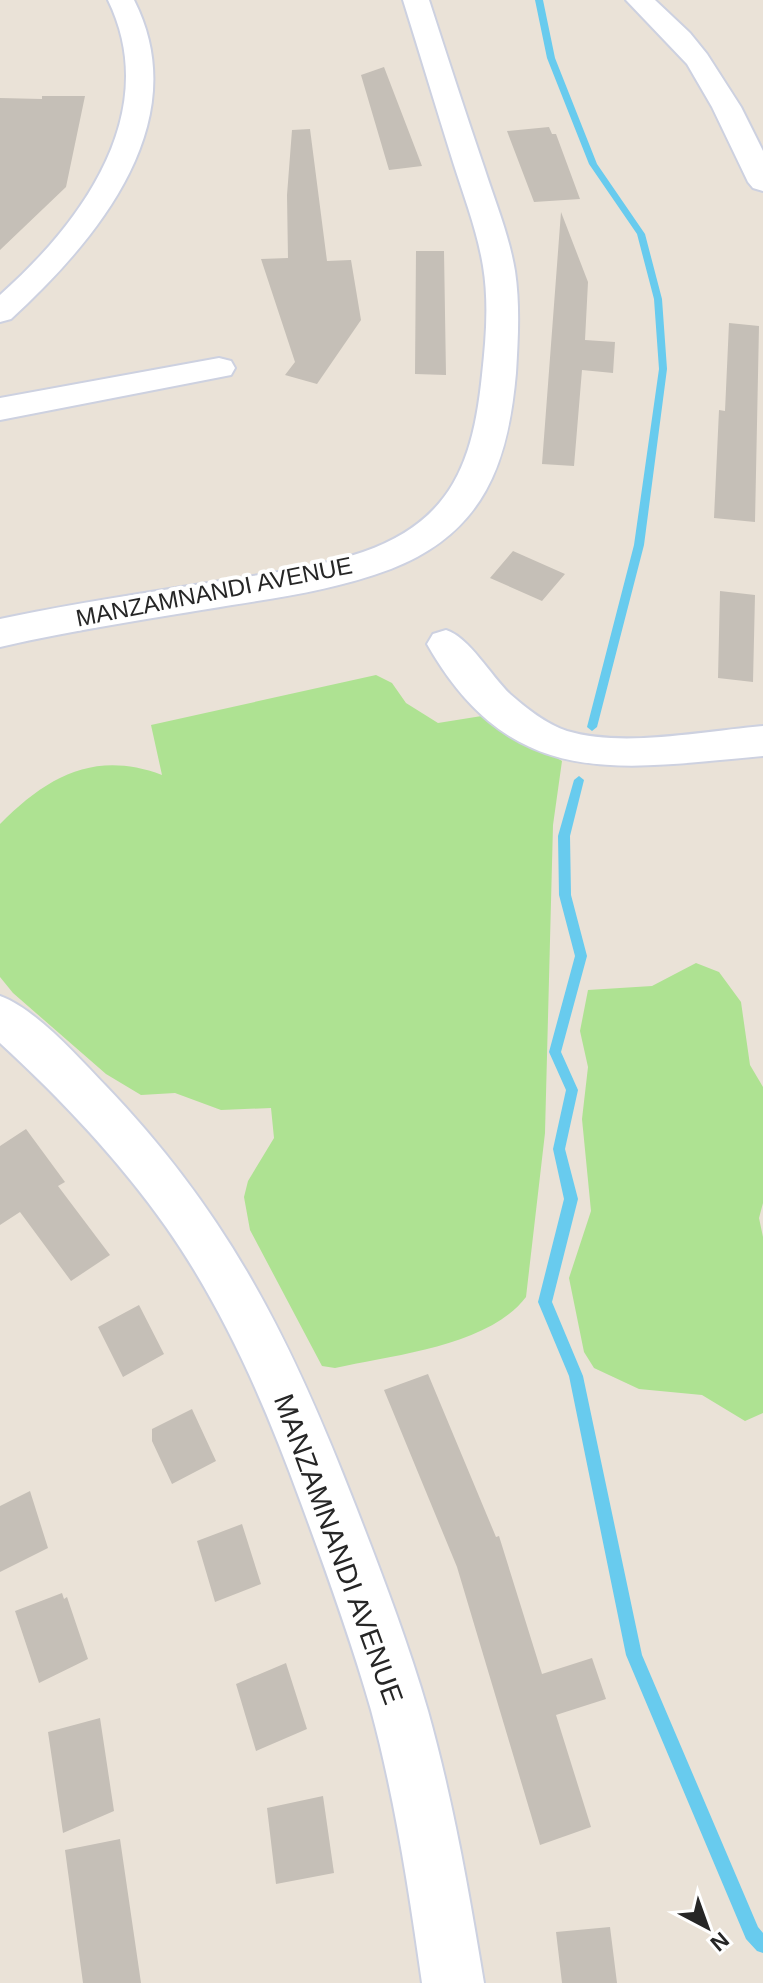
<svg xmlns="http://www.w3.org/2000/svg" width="763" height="1983" font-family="Arial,sans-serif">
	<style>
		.green { fill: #aee292 }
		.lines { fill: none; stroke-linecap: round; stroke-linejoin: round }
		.stream { fill: #68cbee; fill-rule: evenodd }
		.building { fill: #c5bfb7 }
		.minor-casing { stroke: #cdd1e0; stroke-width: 4 }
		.minor { fill: #fff; fill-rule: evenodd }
		.labels { text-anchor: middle; stroke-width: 8; stroke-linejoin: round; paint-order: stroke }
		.far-street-label { font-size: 24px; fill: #262626; stroke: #fff }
		.street-label { font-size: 28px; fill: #262626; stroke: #fff }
	</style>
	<rect width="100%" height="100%" fill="#eae2d7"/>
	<path class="green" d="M 376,675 L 392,683 L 406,703 L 438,723 L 488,715 L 562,761 L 553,825 L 545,1133 L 526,1297 C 489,1346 393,1355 335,1368 L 322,1366 L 250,1230 L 244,1197 L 248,1181 L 274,1138 L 271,1108 L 221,1110 L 175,1093 L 141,1095 L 106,1074 L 13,993 L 0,977 L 0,824 C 48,776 95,750 162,775 L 151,725 Z
		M 696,963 L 719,972 L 741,1002 L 750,1065 L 763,1087 L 763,1203 L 759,1218 L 763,1237 L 763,1413 L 745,1421 L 702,1395 L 639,1389 L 594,1368 L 584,1352 L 569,1278 L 591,1211 L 582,1119 L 588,1067 L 580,1031 L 588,990 L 652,986 Z"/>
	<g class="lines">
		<path class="stream" d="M 535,0 L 543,0 L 555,58 L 597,164 L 645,234 L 662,299 L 667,369 L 644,545 L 597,727 L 592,731 L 587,727 L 634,545 L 659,369 L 654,299 L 637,234 L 589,164 L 547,58 Z
			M 579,776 L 584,780 L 570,836 L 571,895 L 587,956 L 561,1052 L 578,1090 L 565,1149 L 578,1199 L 552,1302 L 583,1376 L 642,1655 L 758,1927 L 763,1933 L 763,1953 L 757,1951 L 746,1939 L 626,1655 L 569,1376 L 538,1302 L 564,1199 L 553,1149 L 566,1090 L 549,1052 L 575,956 L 559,895 L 558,836 L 574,780 Z"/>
	</g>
	<path class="building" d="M 384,67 L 422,166 L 389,170 L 361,75 Z
		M 42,96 L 85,96 L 66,187 L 0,250 L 0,98 L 42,99 Z
		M 549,127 L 552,134 L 556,134 L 580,199 L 534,202 L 507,131 Z
		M 310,129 L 327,261 L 351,260 L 361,320 L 317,384 L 285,375 L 295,362 L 261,259 L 288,258 L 287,195 L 292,130 Z
		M 561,212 L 588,282 L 585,340 L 615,342 L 613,373 L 582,370 L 574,466 L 542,464 Z
		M 416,251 L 444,251 L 446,375 L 415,374 Z
		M 729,323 L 759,326 L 755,522 L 714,518 L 719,410 L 725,411 Z
		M 513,551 L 565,574 L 542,601 L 490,578 Z
		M 720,591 L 755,595 L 753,682 L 718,678 Z
		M 26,1129 L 65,1182 L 58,1186 L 110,1255 L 71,1281 L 20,1212 L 0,1225 L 0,1146 Z
		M 139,1305 L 164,1354 L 123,1377 L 98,1327 Z
		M 428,1374 L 496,1537 L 499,1536 L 542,1674 L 592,1658 L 606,1699 L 556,1715 L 591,1827 L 540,1845 L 457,1567 L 384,1390 Z
		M 192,1409 L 216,1461 L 172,1484 L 152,1441 L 152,1429 Z
		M 30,1491 L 48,1548 L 0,1572 L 0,1506 Z
		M 242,1524 L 261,1584 L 215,1602 L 197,1541 Z
		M 62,1593 L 64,1599 L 67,1597 L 88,1659 L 39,1683 L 15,1611 Z
		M 286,1663 L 307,1729 L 256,1751 L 236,1684 Z
		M 100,1718 L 114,1811 L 63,1833 L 48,1732 Z
		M 323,1796 L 334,1873 L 276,1884 L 267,1808 Z
		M 120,1839 L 141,1983 L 83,1983 L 65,1850 Z
		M 610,1927 L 617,1983 L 562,1983 L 556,1932 Z"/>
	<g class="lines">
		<g class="minor-casing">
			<path id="minor" d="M 108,0 L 134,0 C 196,122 97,240 11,319 L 0,322 L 0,295 C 82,222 163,112 108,0 Z
				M 403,0 L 429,0 C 447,56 465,111 484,167 C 495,201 509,235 515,271 C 520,305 518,340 516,373 C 508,465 483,533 391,569 C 341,588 285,597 232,605 C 155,618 77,629 0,647 L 0,619 C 75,603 151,592 227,580 C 272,573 319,567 363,552 C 452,521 473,462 482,375 C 486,339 489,302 483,266 C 477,230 464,197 453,162 C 436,108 420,54 403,0 Z
				M 626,0 L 655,0 L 690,33 L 707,54 L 741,107 L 763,151 L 763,191 L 753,188 L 748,182 L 712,107 L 687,64 Z
				M 219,358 L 231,361 L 235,368 L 231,375 L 0,420 L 0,398 Z
				M 446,630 C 469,637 491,676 510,694 C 526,708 546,724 567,731 C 623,748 704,731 763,726 L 763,756 C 618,769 511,792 427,644 L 433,634 Z
				M 0,996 C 36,1009 78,1057 105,1085 C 229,1214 292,1341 356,1507 C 382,1574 408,1642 428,1711 C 453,1800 469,1892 484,1983 L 422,1983 C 409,1891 395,1799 371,1710 C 351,1640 326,1571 301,1503 C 266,1407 225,1311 166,1227 C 118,1159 61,1099 0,1043 Z"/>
		</g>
		<use href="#minor" class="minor"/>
	</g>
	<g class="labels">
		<g class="far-street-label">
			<text transform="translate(214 592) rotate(-11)" y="8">MANZAMNANDI AVENUE</text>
		</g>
		<g class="street-label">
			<text transform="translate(339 1549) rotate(70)" y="10">MANZAMNANDI AVENUE</text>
		</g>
	</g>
	<g transform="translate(707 1927) rotate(139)" stroke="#ffffff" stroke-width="6" paint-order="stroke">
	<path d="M0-6L14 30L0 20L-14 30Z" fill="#262626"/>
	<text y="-12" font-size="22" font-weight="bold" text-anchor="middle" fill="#262626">N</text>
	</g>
</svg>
